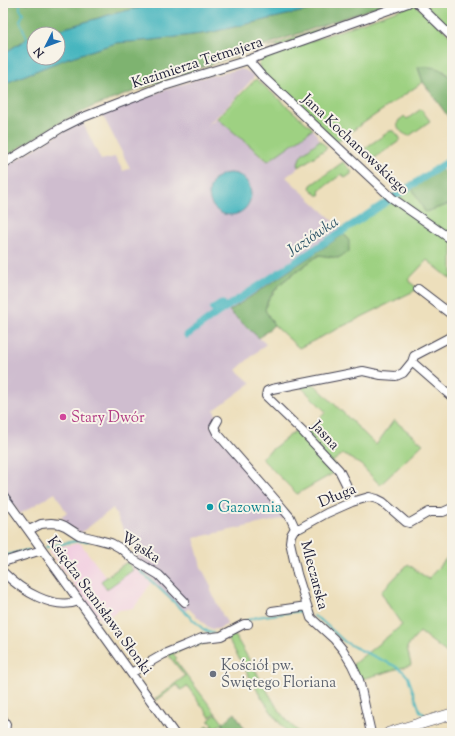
<svg xmlns="http://www.w3.org/2000/svg" width="455" height="736" font-family="'Sorts Mill Goudy',serif">
	<style>
		.built { fill: #f2cfe1 }
		.industrial { fill: #cfbdcf }
		.green { fill: #9ed182; stroke: #607a5e }
		.forest { fill: #7eb370; stroke: #506a56 }
		.water { fill: #47b6bf; stroke: #346c7d }
		.lines { fill: none; stroke-linecap: round; stroke-linejoin: round }
		.stream { stroke: #47b6bf; stroke-width: 2 }
		.canal { stroke: #47b6bf; stroke-width: 7 }
		.street-casing { stroke: #403e4e; stroke-width: 10 }
		.secondary-casing { stroke: #403e4e; stroke-width: 12 }
		.street { stroke: #fff; stroke-width: 8 }
		.secondary { stroke: #fff; stroke-width: 11 }
		.hotel-dot { fill: #d1479c; stroke: #f7f3e8; stroke-width: 1.5 }
		.culture-dot { fill: #0f9aa8; stroke: #f7f3e8; stroke-width: 1.5 }
		.worship-dot { fill: #6b7280; stroke: #f7f3e8; stroke-width: 1.5 }
		.labels { text-anchor: middle; stroke-width: 4; stroke-linejoin: round; paint-order: stroke }
		.street-label { font-size: 15px; fill: #22223b; stroke: #f7f3e8 }
		.hotel-label { font-size: 15px; fill: #b23c85; stroke: #f7f3e8; text-anchor: start }
		.culture-label { font-size: 15px; fill: #0d838f; stroke: #f7f3e8; text-anchor: start }
		.worship-label { font-size: 15px; fill: #5b616d; stroke: #f7f3e8; text-anchor: start }
		.water-label { font-size: 16px; font-style: italic; fill: #2f5669; stroke: #f7f3e8 }
	</style>
	<rect width="100%" height="100%" fill="#f7f3e8"/>
	<filter id="ink" filterUnits="userSpaceOnUse"><feTurbulence type="fractalNoise" baseFrequency=".025" numOctaves="2"/><feDisplacementMap in="SourceGraphic" scale="8" xChannelSelector="R" yChannelSelector="G"/><feConvolveMatrix kernelMatrix="1 2 1 2 8 2 1 2 1" color-interpolation-filters="sRGB"/></filter>
	<filter id="wash" filterUnits="userSpaceOnUse"><feTurbulence type="fractalNoise" baseFrequency=".012" numOctaves="4" result="noise"/><feDisplacementMap in="SourceGraphic" scale="16" xChannelSelector="R" yChannelSelector="G"/><feGaussianBlur stdDeviation="0.9" result="paint"/><feColorMatrix in="noise" values="0 0 0 0 0 0 0 0 0 0 0 0 0 0 0 0 0 1.4 0 .05"/><feComposite in="paint" operator="in"/></filter>
	<g filter="url(#wash)">
		<rect width="100%" height="100%" fill="#eddfbc"/>
		<path class="built" d="M 80,543 L 106,577 L 127,561 L 151,583 L 136,605 L 133,608 L 119,610 L 102,622 L 49,551 L 63,546 Z"/>
		<path class="industrial" d="M 240,69 L 245,70 L 255,76 L 227,107 L 206,126 L 217,118 L 267,161 L 313,129 L 320,140 L 301,155 L 298,163 L 299,167 L 286,177 L 339,226 L 344,234 L 229,311 L 266,344 L 236,370 L 251,383 L 214,410 L 217,418 L 210,425 L 290,517 L 194,538 L 201,567 L 211,586 L 211,591 L 223,616 L 228,624 L 218,629 L 212,629 L 208,627 L 188,608 L 185,611 L 135,563 L 139,560 L 113,508 L 81,533 L 68,526 L 61,516 L 67,513 L 55,493 L 20,514 L 3,490 L 3,168 L 64,131 L 82,121 L 101,160 L 115,157 L 123,171 L 130,168 L 103,116 L 104,113 L 164,90 L 201,78 Z"/>
		<path class="green" d="M 393,3 L 401,3 L 278,47 L 277,45 L 268,48 L 268,47 Z
			M 423,3 L 452,3 L 452,31 Z
			M 414,4 L 452,37 L 452,79 L 444,71 L 418,68 L 423,82 L 336,142 L 260,70 C 258,64 259,61 264,58 Z
			M 256,79 L 313,129 L 268,161 L 217,118 Z
			M 421,109 L 430,121 L 409,136 C 403,134 394,128 399,120 C 399,120 404,117 404,116 L 407,119 Z
			M 390,131 C 395,130 397,134 400,138 L 398,142 L 373,159 L 365,148 Z
			M 320,140 L 327,148 L 299,167 L 298,163 L 301,155 Z
			M 343,162 L 351,170 L 351,174 L 345,178 L 342,174 L 320,190 L 319,192 L 321,194 L 320,195 L 317,195 L 310,188 L 311,185 Z
			M 411,186 L 425,212 L 450,204 L 452,206 L 452,280 L 427,260 L 408,280 L 418,289 L 299,348 L 274,325 L 265,310 L 268,300 L 281,283 L 319,255 L 338,258 L 349,241 L 342,231 Z
			M 314,384 L 376,445 L 394,420 L 423,444 L 380,485 L 361,465 L 343,454 L 332,462 L 339,470 L 297,494 L 261,458 L 299,428 L 305,432 L 326,412 L 300,386 Z
			M 452,552 L 452,657 L 420,632 L 407,647 L 411,665 L 359,680 L 352,665 L 402,625 L 389,606 L 381,592 L 408,564 L 428,579 Z
			M 127,562 L 133,570 L 107,589 L 101,581 Z
			M 233,632 L 276,706 L 289,723 L 300,733 L 288,733 C 263,705 246,670 227,637 L 199,645 L 195,647 L 192,644 L 173,654 L 177,658 L 175,660 L 223,723 L 222,724 L 204,733 L 199,733 L 202,731 L 207,725 L 208,727 L 212,727 L 213,724 L 211,722 L 209,722 L 209,720 L 216,714 L 215,713 L 210,717 L 187,686 L 181,690 L 177,685 L 157,700 L 155,699 L 185,676 L 169,656 L 168,652 L 203,638 L 213,637 L 226,635 Z"/>
		<path class="forest" d="M 3,3 L 158,3 L 112,14 L 45,34 L 34,34 L 34,37 L 28,38 L 3,54 Z
			M 339,3 L 387,3 L 162,81 L 92,107 L 59,123 L 3,158 L 3,85 L 13,80 L 68,58 L 116,43 L 153,40 L 208,33 Z
			M 418,67 C 436,67 438,66 452,79 L 452,122 L 423,82 Z
			M 452,159 L 439,167 L 452,180 L 452,206 L 450,204 L 425,212 L 411,186 L 392,198 Z
			M 344,234 L 349,241 L 349,252 L 338,258 L 319,255 C 302,268 280,280 269,298 C 267,302 266,306 265,310 L 274,325 L 259,338 L 229,311 Z
			M 235,713 L 247,733 L 226,733 L 222,724 Z"/>
		<path class="water" d="M 160,3 L 339,3 L 208,33 L 153,40 L 116,43 L 68,58 L 13,80 L 3,85 L 3,54 L 28,38 L 34,37 L 34,58 L 58,58 L 58,34 L 45,34 L 112,14 Z
			M209 194a21 21 0 1 1 42 0a21 21 0 1 1-42 0Z"/>
		<g class="lines">
			<path class="stream" d="M 20,3 L 20,9 L 23,14 L 20,21 L 28,41
				M 46,547 L 76,541 L 89,541
				M 3,556 L 28,550
				M 134,565 L 203,629 L 211,633 L 213,633
				M 314,616 L 322,621 L 345,642 L 354,647 L 395,666 L 403,671 L 408,677 L 420,711 L 425,715
				M 245,621 L 257,617 L 299,611 L 307,614
				M 438,729 L 443,733"/>
			<path class="canal" d="M 213,309 L 221,304 L 223,304 L 226,307
				M 187,335 L 219,312 L 452,159"/>
		</g>
	</g>
	<g filter="url(#ink)">
		<g class="lines">
			<g class="street-casing">
				<path id="street" d="M 417,3 L 452,37
					M 248,60 L 261,75 L 392,198 L 452,240
					M 3,164 L 61,128 L 81,118 L 164,86 L 248,60 L 408,3
					M 418,289 L 452,315
					M 412,362 L 452,397
					M 218,420 L 214,427 L 217,433 L 279,504 L 290,517 L 295,528
					M 3,495 L 174,733
					M 352,502 L 346,484 L 339,470 L 304,433 L 266,396 L 267,391 L 272,389 L 363,371 L 381,375 L 396,376 L 403,373 L 412,362 L 414,356 L 452,336
					M 295,528 L 291,535 L 290,542 L 297,574 L 311,618 L 334,639 L 343,650 L 352,665 L 359,680 L 371,733
					M 295,528 L 300,528 L 327,513 L 352,502 L 369,497 L 377,499 L 383,502 L 406,522 L 410,523 L 429,512 L 443,512 L 452,508
					M 29,530 L 41,524 L 51,523 L 60,524 L 65,526 L 79,535 L 96,539 L 111,543 L 120,548 L 134,560 L 159,575 L 185,602
					M 3,562 L 42,550
					M 3,572 C 21,590 53,611 79,601
					M 272,611 L 307,606
					M 131,673 L 164,654 L 186,645 L 202,638 L 213,637 L 221,636 L 244,624 L 248,624
					M 3,719 L 6,724 L 5,733"/>
			</g>
			<g class="secondary-casing">
				<path id="secondary" d="M 389,733 L 452,714"/>
			</g>
			<use href="#street" class="street"/>
			<use href="#secondary" class="secondary"/>
		</g>
	</g>
	<circle class="hotel-dot" cx="63" cy="417" r="4"/>
	<circle class="culture-dot" cx="210" cy="507" r="4"/>
	<circle class="worship-dot" cx="213" cy="674" r="4"/>
	<g class="labels">
		<g class="street-label">
			<text transform="translate(197 62) rotate(-18)" y="5">Kazimierza Tetmajera</text>
			<text transform="translate(356 144) rotate(43)" y="5">Jana Kochanowskiego</text>
			<text transform="translate(326 435) rotate(47)" y="5">Jasna</text>
			<text transform="translate(337 495) rotate(-23)" y="5">Długa</text>
			<text transform="translate(141 547) rotate(33)" y="5">Wąska</text>
			<text transform="translate(315 575) rotate(75)" y="5">Mleczarska</text>
			<text transform="translate(100 605) rotate(54)" y="5">Księdza Stanisława Słonki</text>
		</g>
		<g class="hotel-label">
			<text x="71" y="422">Stary Dwór</text>
		</g>
		<g class="culture-label">
			<text x="218" y="512">Gazownia</text>
		</g>
		<g class="worship-label">
			<text x="221" y="670">Kościół pw.<tspan x="221" dy="17">Świętego Floriana</tspan></text>
		</g>
		<g class="water-label">
			<text transform="translate(312 235) rotate(-34)" y="6">Jaziówka</text>
		</g>
	</g>
	<rect width="455" height="736" fill="none" stroke="#f7f3e8" stroke-width="16"/>
	<g transform="translate(46 46) rotate(228)"><circle r="19" fill="#f7f3e8" stroke="#a29fa3"/>
	<path d="M0-3L7 15L0 10L-7 15Z" fill="#1f6fb2"/>
	<text y="-6" font-size="11" font-weight="bold" text-anchor="middle" fill="#22223b">N</text>
	</g>
</svg>
